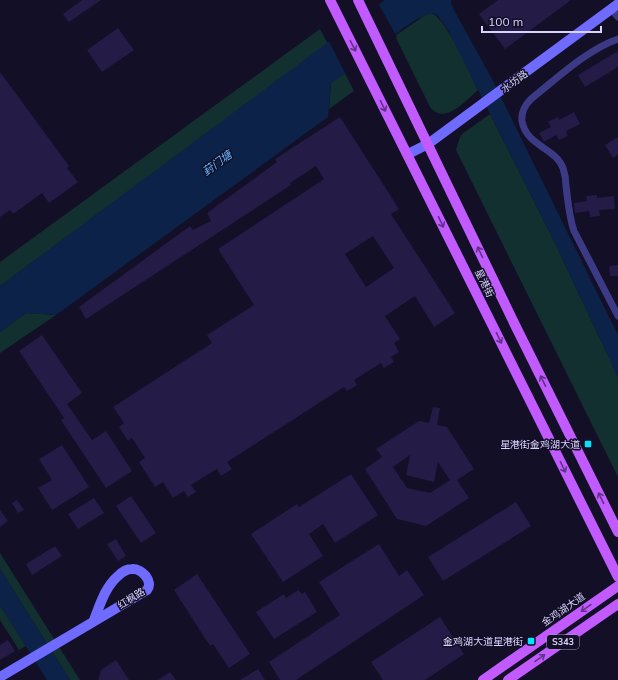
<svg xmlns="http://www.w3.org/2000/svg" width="618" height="680" font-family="Mulish,'Noto Sans SC',sans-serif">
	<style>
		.green { fill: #12302f }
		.water { fill: #0c2248 }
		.pier { fill: #130f26 }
		.building { fill: #241b47; fill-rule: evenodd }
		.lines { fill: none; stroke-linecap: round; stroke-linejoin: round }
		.street { stroke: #3d3a85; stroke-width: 7 }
		.secondary { stroke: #6f6bff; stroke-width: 10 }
		.primary { stroke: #c25bff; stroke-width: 10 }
		.oneway { stroke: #623188 }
		.poi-dot { fill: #00e5ff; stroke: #130f26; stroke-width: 1.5 }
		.labels { text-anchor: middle; stroke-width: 3; stroke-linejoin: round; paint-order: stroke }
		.shield { fill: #130f26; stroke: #9e99be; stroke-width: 1 }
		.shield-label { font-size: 9px; font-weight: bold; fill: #d9d4ff }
		.street-label { font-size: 10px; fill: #d9d4ff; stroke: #130f26 }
		.poi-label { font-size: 10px; fill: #d9d4ff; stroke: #130f26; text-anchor: end }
		.water-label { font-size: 11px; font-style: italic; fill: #62b6ff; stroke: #130f26 }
	</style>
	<rect width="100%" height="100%" fill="#130f26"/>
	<path class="green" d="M 431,13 C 445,16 471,75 478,90 C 466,100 445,126 430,107 L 395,36 L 425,15 Z
		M 320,29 L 328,44 L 0,286 L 0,262 Z
		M 345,73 L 354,91 L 329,109 L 331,83 Z
		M 490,114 L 555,243 L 618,377 L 618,477 L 456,150 L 460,137 L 462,134 Z
		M 26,313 L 56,315 L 0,353 L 0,332 Z
		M 0,553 L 80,680 L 70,680 L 0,569 Z
		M 0,605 L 26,646 L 19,650 L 0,620 Z"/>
	<path class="water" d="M 385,0 L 451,0 L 451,3 L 454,10 L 492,79 L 618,335 L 618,377 L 555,243 L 448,30 L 438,16 L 433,13 C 417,13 379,49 364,60 C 354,68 342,75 331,83 L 328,117 L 56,315 L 26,313 L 0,332 L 0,286 Z
		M 0,569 L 70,680 L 47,680 L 0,605 Z"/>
	<path class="pier" d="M 378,3 L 397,37 L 364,63 L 346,75 L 329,41 Z"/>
	<path class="building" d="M 82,0 L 101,0 L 69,22 L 63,14 Z
		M 498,0 L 571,0 L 505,49 L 479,14 Z
		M 118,28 L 134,50 L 102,72 L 87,50 Z
		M 618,51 L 618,67 L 585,87 L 578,75 Z
		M 0,72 L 69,166 L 67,168 L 78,182 L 49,203 L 42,193 L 13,214 L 10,210 L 0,217 Z
		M 574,112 L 580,124 L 566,131 L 568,136 L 559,140 L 556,135 L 544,142 L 539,133 L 551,127 L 548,122 L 558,117 L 559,120 Z
		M 340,117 L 399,209 L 391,214 L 455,313 L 434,327 L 415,296 L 385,316 L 400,339 L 394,343 L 399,352 L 391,357 L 394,362 L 384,368 L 381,363 L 354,380 L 357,385 L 347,391 L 344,387 L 227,462 L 232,469 L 221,476 L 217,469 L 191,485 L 196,492 L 188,497 L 184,491 L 173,498 L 163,482 L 155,487 L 139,462 L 145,458 L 132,438 L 128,441 L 119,427 L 124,423 L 113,407 L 212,343 L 207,335 L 254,305 L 218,249 L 324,179 L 316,166 L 290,183 L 291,185 L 86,319 L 79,307 L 190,226 L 193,230 L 211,221 L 207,213 L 277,162 L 275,159 ZM 373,236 L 394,268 L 366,287 L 345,254 Z
		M 618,137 L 618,155 L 613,158 L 605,145 Z
		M 597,195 L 597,198 L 614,196 L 615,209 L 599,210 L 600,216 L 590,217 L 589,211 L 575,213 L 574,203 L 587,201 L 586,196 Z
		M 618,265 L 618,276 L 610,276 L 609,266 Z
		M 42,335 L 82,393 L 67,404 L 92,440 L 106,431 L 132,471 L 106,488 L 61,420 L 64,418 L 19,351 Z
		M 433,407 L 440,408 L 437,425 L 447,427 L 474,469 L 457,480 L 469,498 L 426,526 L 397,519 L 365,469 L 382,457 L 376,449 L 419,421 L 429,423 ZM 410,455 L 406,475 L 434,482 L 438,462 L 450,480 L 430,493 L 407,488 L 393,467 Z
		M 62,445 L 89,487 L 52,510 L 38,488 L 52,480 L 39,459 Z
		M 351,474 L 378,515 L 335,543 L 323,524 L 309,534 L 323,556 L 283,582 L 251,534 L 297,504 L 299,507 Z
		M 131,496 L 156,533 L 141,543 L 116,506 Z
		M 94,498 L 104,513 L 78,529 L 68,514 Z
		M 17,500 L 24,510 L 18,513 L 12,503 Z
		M 516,502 L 531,526 L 443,581 L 428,557 Z
		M 0,510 L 8,521 L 0,527 Z
		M 116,539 L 126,556 L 118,561 L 107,544 Z
		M 379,544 L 399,576 L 407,570 L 424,595 L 296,680 L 280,680 L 269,662 L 340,615 L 319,582 Z
		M 55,546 L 62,556 L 32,575 L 26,564 Z
		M 197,574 L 250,654 L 229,668 L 213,644 L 210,646 L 174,590 Z
		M 298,590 L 302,594 L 305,592 L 317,612 L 274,639 L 256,612 L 284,594 L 286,598 Z
		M 440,617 L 464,654 L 425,680 L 383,680 L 371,662 Z
		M 8,640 L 15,651 L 0,660 L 0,645 Z
		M 116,660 L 129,680 L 98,680 L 101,670 Z
		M 258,669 L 265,680 L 240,680 Z
		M 170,672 L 176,680 L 158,680 Z"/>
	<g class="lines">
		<path class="street" d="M 611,9 L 618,17
			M 618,39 C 588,49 556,79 531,99 C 525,105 521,112 522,121 C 526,146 556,148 563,168 C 565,174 566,180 566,186 C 568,201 569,217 574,231 L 618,316"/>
		<path class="secondary" d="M 408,154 L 428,144 L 618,4
			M 0,677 L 147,590 C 154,581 141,568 132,569 C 127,569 121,573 118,576 C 105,587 100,605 94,620"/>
		<path class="primary" d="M 330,0 L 618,577
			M 358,0 L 516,327 L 618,532
			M 483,680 L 618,586
			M 508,680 L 618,604"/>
	</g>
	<defs><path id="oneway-shaft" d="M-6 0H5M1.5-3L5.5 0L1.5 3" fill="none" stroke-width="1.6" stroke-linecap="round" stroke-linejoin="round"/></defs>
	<g class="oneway">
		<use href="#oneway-shaft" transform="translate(353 46) rotate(62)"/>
		<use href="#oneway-shaft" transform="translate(383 106) rotate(64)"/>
		<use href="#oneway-shaft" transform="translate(441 222) rotate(64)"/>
		<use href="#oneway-shaft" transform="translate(480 252) rotate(-116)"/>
		<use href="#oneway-shaft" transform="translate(499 338) rotate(64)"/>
		<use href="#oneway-shaft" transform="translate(543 381) rotate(-116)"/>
		<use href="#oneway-shaft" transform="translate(563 467) rotate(64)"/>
		<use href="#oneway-shaft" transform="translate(601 498) rotate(-116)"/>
		<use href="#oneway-shaft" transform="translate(586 608) rotate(145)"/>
		<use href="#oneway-shaft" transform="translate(540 658) rotate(-35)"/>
	</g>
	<g class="poi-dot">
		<rect x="584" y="440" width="8" height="8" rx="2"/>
		<rect x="527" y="637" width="8" height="8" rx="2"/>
	</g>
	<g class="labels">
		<rect class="shield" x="547" y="635" width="32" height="14" rx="3"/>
		<g class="shield-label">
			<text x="563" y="645">S343</text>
		</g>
		<g class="street-label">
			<text transform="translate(514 81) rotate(-37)" y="4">水坊路</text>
			<text transform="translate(485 283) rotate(64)" y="4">星港街</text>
			<text transform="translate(131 598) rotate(-32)" y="4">红枫路</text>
			<text transform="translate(563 609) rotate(-35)" y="4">金鸡湖大道</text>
		</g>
		<g class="poi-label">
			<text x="580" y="448">星港街金鸡湖大道</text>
			<text x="523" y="645">金鸡湖大道星港街</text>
		</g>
		<g class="water-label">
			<text transform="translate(217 163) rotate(-36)" y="4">葑门塘</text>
		</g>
	</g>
	<path d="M482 26v6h119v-6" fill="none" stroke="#d9d4ff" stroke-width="2"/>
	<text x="488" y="26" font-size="12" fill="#d9d4ff" stroke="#130f26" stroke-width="3" paint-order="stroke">100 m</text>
</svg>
